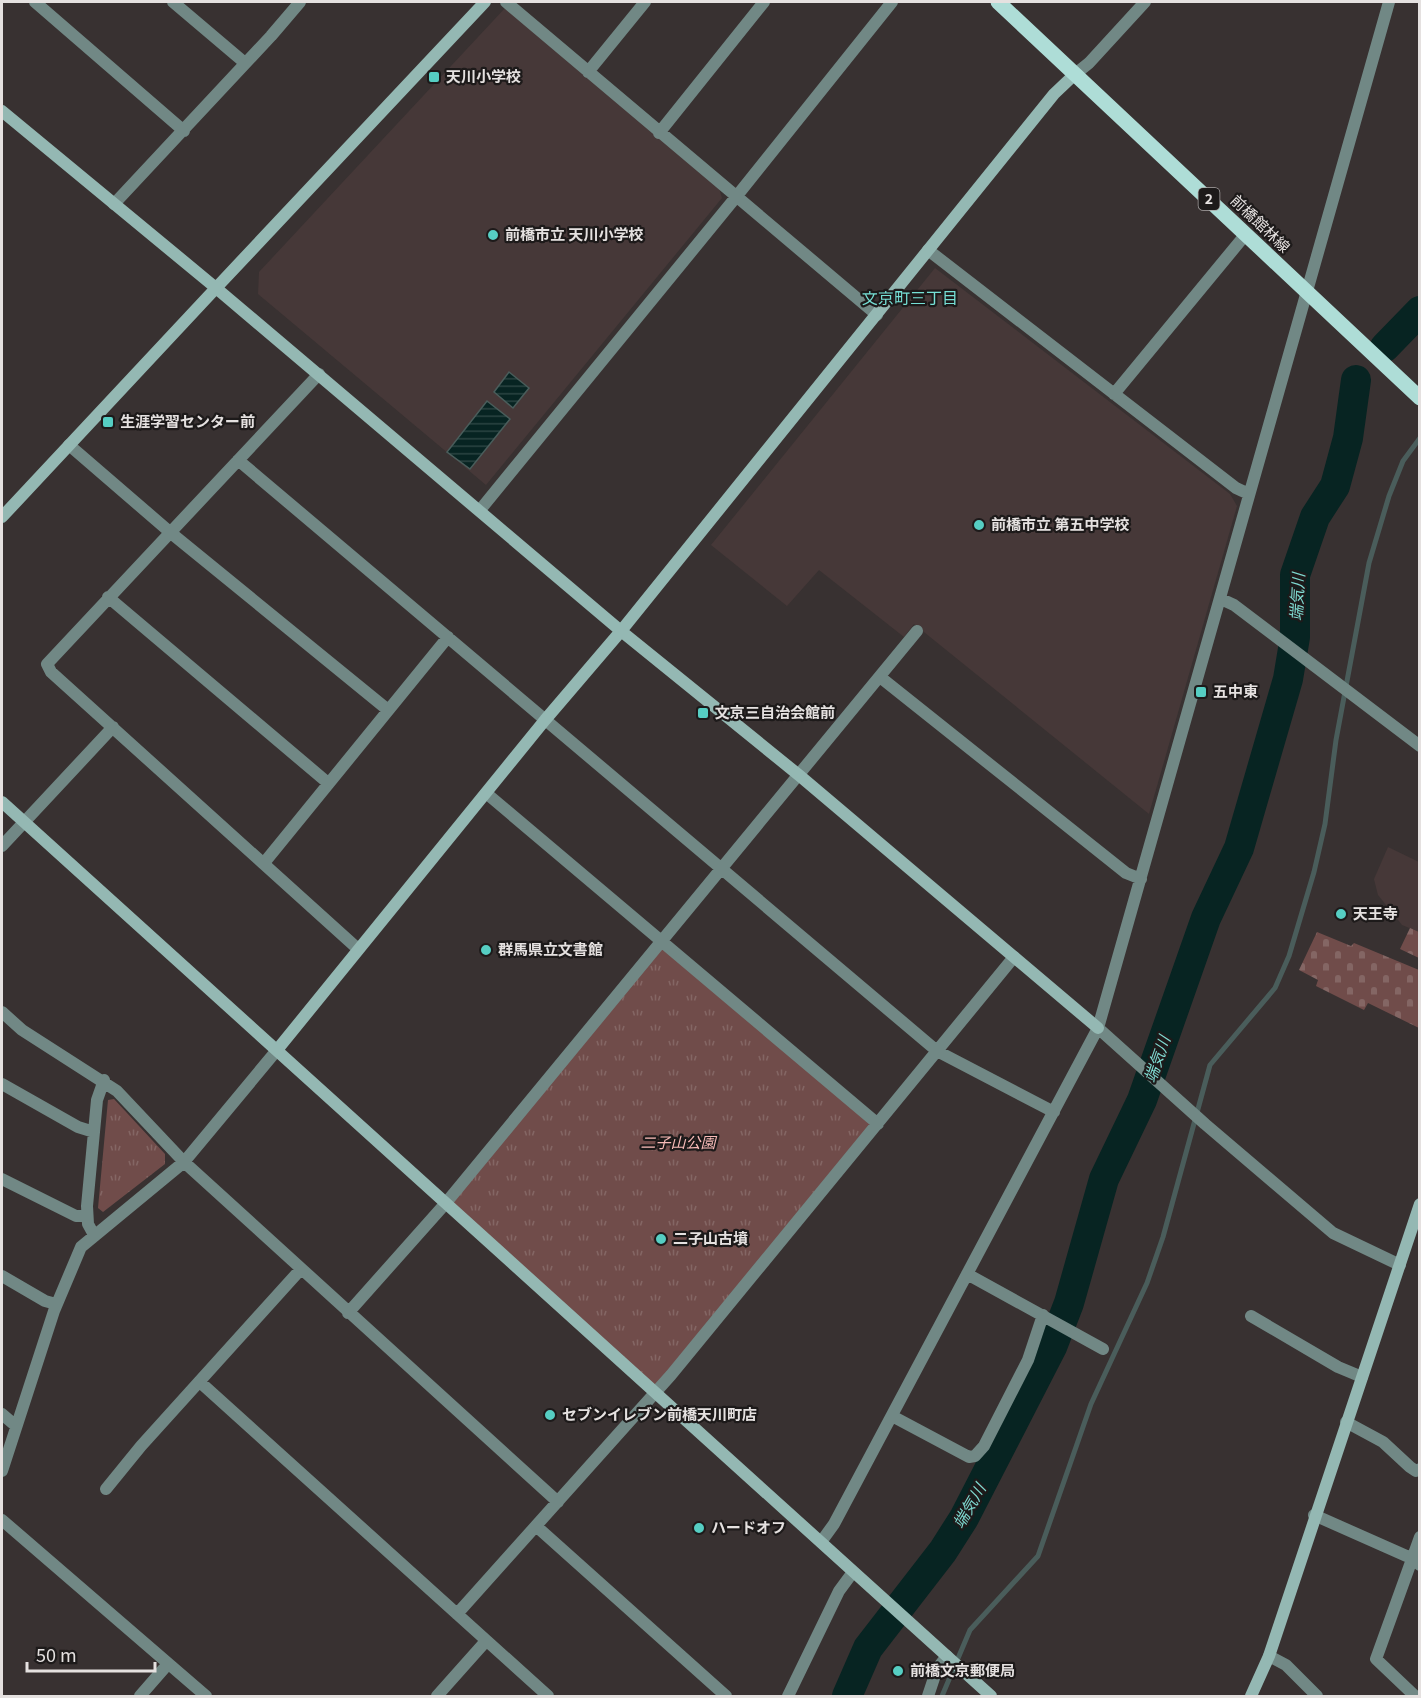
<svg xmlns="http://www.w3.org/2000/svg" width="1421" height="1698" font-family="Georgia,'Noto Sans JP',serif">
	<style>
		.built { fill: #463838 }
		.cemetery { fill: url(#cemetery-stones) }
		.park { fill: url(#park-tufts) }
		.water { fill: url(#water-rules); stroke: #4a5d5b; stroke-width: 1.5 }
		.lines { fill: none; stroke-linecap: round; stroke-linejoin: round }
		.stream { stroke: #4a5d5b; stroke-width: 5 }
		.river { stroke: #072422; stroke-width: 30 }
		.street { stroke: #718885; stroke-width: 12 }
		.secondary { stroke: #94b8b3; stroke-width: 12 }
		.primary { stroke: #aeddd7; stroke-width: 15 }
		.poi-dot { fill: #56cec3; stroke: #1d1a1a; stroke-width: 2 }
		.labels { text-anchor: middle; stroke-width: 4.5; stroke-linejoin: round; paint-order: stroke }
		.shield { fill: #1d1a1a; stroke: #a9a5a5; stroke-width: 1.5 }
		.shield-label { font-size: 14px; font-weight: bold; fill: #e5e1e0 }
		.poi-label { font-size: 15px; font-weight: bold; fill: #e5e1e0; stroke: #1d1a1a; text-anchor: start }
		.street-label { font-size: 15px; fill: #e5e1e0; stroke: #1d1a1a }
		.park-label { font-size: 15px; font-style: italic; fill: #f8bbb8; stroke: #1d1a1a }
		.neighbourhood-label { font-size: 16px; fill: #76e0d6; stroke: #1d1a1a }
		.water-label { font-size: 16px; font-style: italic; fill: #7fdad1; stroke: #1d1a1a }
	</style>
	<defs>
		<pattern id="cemetery-stones" width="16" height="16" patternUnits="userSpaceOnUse" patternTransform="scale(1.5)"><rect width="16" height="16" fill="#704c4a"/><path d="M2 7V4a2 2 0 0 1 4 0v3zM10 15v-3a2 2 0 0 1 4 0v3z" fill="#846664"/></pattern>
		<pattern id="park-tufts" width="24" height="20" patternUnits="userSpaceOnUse" patternTransform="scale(1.5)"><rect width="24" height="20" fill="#704c4a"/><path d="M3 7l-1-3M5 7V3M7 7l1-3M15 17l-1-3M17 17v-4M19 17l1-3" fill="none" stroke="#846664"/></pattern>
		<pattern id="water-rules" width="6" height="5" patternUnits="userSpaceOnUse" patternTransform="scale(1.5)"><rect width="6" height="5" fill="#072422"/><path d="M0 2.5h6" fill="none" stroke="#2b4442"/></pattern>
	</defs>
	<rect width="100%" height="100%" fill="#383131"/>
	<path class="built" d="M 506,7 L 719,188 L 722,198 L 486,485 L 258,294 L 259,272 Z
		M 935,268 L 1230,494 L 1237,506 L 1149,814 L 914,624 L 904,637 L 819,570 L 787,606 L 711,545 Z
		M 1388,847 L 1419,862 L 1419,932 L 1402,925 L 1378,895 L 1374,879 Z"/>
	<path class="cemetery" d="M 1410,928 L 1419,932 L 1419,958 L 1400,949 Z
		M 1317,932 L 1351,946 L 1354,943 L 1419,970 L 1419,1028 L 1368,1003 L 1364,1010 L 1316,986 L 1318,980 L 1299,970 Z"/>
	<path class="park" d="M 660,940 L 878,1124 L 655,1393 L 445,1204 Z
		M 114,1099 L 165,1154 L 165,1164 L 103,1212 L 98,1208 L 108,1100 Z"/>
	<path class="water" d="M 509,372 L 529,388 L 513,408 L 494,392 Z
		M 487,401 L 510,419 L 470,469 L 447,452 Z"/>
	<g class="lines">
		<path class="stream" d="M 942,1696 L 970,1630 L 1038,1556 L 1091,1404 L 1147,1283 L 1163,1237 L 1210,1065 L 1275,988 L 1289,956 L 1314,872 L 1325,824 L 1336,740 L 1369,563 L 1389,496 L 1403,461 L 1420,438"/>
		<path class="river" d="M 1385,347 L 1420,311
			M 847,1696 L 868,1648 L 943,1551 L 964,1518 L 1052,1347 L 1069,1303 L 1104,1179 L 1142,1100 L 1206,918 L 1239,848 L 1288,679 L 1295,637 L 1295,575 L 1315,517 L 1335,486 L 1348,438 L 1356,380"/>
		<path class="street" d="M 35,2 L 184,131
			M 173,2 L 245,63
			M 506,2 L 877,315
			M 588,72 L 645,2
			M 1074,75 L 1089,63 L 1145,2
			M 659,133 L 764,2
			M 114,204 L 271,36 L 300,2
			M 928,250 L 1236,488 L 1249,494
			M 319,374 L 47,664 L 51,672 L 358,949
			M 1114,394 L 1246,234
			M 69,445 L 171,533 L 388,710
			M 238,460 L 937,1051 L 1054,1112
			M 480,510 L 736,197 L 892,2
			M 108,597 L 328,783
			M 1221,599 L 1234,605 L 1420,746
			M 880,677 L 1126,873 L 1141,879
			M 486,793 L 878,1124
			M 2,846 L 113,727
			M 264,863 L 448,637
			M 2,1012 L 22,1030 L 117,1091 L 184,1162 L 558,1502
			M 1098,1028 L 1205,1124 L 1333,1233 L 1400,1265
			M 2,1084 L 78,1127 L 94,1132
			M 2,1179 L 76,1216 L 86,1216
			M 94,1235 L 88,1224 L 87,1206 L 97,1100 L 104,1080
			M 967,1274 L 1103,1349
			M 2,1276 L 45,1301 L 56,1304
			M 348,1313 L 445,1204 L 917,631
			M 1251,1316 L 1338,1367 L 1362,1377
			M 201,1383 L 548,1696
			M 2,1414 L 16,1426
			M 892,1416 L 969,1457 L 975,1456 L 984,1446 L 1028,1360 L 1043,1315
			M 1346,1422 L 1383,1442 L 1410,1467 L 1416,1471 L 1420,1469
			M 2,1471 L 54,1311 L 81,1247 L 184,1162 L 277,1050
			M 106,1489 L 141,1446 L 301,1269
			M 1314,1515 L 1411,1558 L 1420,1565
			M 2,1520 L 206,1696
			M 536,1526 L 726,1696
			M 821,1542 L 834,1524 L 1098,1028 L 1389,2
			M 457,1614 L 671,1375 L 1014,957
			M 1269,1656 L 1286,1665 L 1317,1696
			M 140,1696 L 167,1665
			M 437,1696 L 486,1641
			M 788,1696 L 839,1591 L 853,1572
			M 928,1696 L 937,1669 L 947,1656
			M 1415,1696 L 1376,1659 L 1420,1537"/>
		<path class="secondary" d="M 2,111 L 216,288 L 485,2
			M 2,517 L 216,288 L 621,631 L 800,776 L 1098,1028
			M 2,802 L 991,1696
			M 277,1050 L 545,720 L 621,631 L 1054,94 L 1074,75
			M 1251,1696 L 1269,1656 L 1420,1204"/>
		<path class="primary" d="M 998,2 L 1420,398"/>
	</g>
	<g class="poi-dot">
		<rect x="428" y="71" width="12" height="12" rx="3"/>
		<circle cx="493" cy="235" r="6"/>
		<rect x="102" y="416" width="12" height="12" rx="3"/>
		<circle cx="979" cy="525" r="6"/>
		<rect x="1195" y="686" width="12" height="12" rx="3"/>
		<rect x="697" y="707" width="12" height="12" rx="3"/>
		<circle cx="1341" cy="914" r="6"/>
		<circle cx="486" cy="950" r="6"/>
		<circle cx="661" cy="1239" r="6"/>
		<circle cx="550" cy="1415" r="6"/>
		<circle cx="699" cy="1528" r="6"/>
		<circle cx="898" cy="1671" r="6"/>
	</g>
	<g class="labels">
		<rect class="shield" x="1198.5" y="188" width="21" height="22" rx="4.5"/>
		<g class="shield-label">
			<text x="1209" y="204">2</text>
		</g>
		<g class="poi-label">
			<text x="446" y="82">天川小学校</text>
			<text x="505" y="240">前橋市立 天川小学校</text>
			<text x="120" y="427">生涯学習センター前</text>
			<text x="991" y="530">前橋市立 第五中学校</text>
			<text x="1213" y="697">五中東</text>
			<text x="715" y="718">文京三自治会館前</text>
			<text x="1353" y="919">天王寺</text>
			<text x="498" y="955">群馬県立文書館</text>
			<text x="673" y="1244">二子山古墳</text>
			<text x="562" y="1420">セブンイレブン前橋天川町店</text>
			<text x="711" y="1533">ハードオフ</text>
			<text x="910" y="1676">前橋文京郵便局</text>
		</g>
		<g class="street-label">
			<text transform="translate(1260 224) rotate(44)" y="5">前橋館林線</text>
		</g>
		<g class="park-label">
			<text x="678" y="1148">二子山公園</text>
		</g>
		<g class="neighbourhood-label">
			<text x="910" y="304">文京町三丁目</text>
		</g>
		<g class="water-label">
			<text transform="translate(1297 597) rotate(-87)" y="6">端気川</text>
			<text transform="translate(1157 1059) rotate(-71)" y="6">端気川</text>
			<text transform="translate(969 1506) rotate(-60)" y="6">端気川</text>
		</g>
	</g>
	<rect width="1421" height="1698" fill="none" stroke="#e5e1e0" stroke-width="6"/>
	<path d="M27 1662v9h128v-9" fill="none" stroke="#e5e1e0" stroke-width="3"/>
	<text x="36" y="1662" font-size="18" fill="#e5e1e0" stroke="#1d1a1a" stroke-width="4.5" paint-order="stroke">50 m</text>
</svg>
